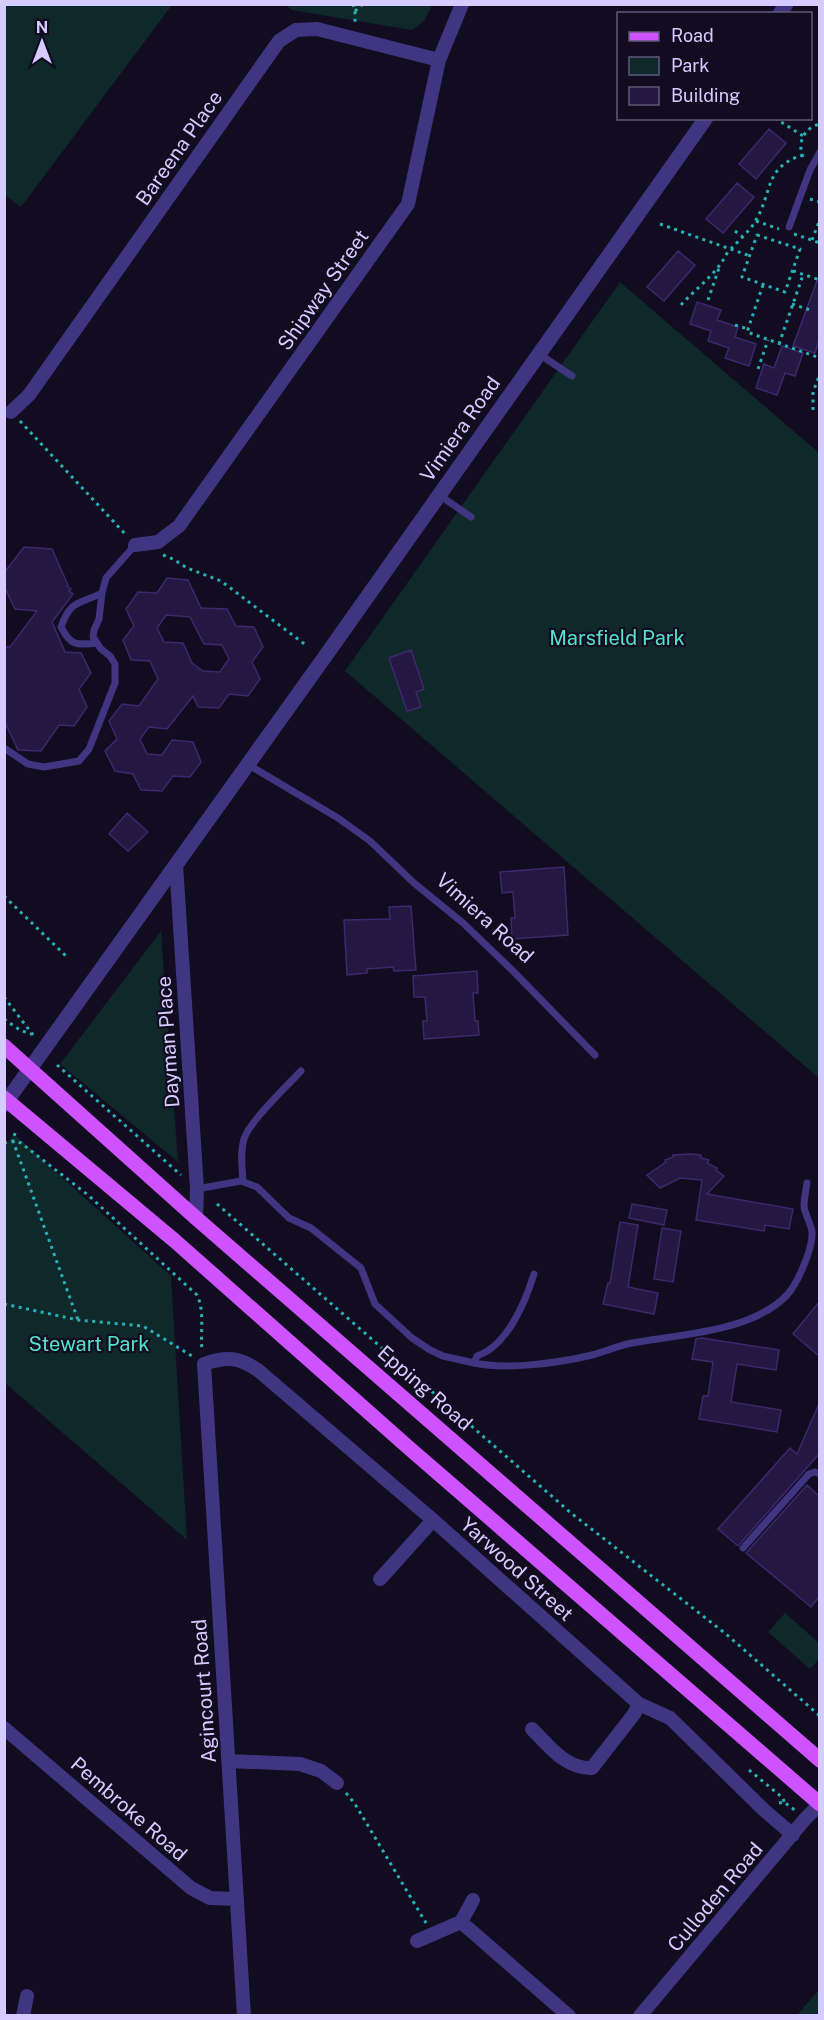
<svg xmlns="http://www.w3.org/2000/svg" width="824" height="2020" font-family="'Public Sans',sans-serif">
	<style>
		.park { fill: #0f282a }
		.building { fill: #241742; stroke: #3d286e; stroke-width: 1.5; fill-rule: evenodd }
		.lines { fill: none; stroke-linecap: round; stroke-linejoin: round }
		.path { stroke: #29b0b5; stroke-width: 3; stroke-dasharray: 3 4.5; stroke-linecap: butt }
		.service { stroke: #3f3581; stroke-width: 7 }
		.minor { stroke: #3f3581; stroke-width: 14 }
		.tertiary { stroke: #3f3581; stroke-width: 15 }
		.primary { stroke: #cf52ff; stroke-width: 15 }
		.labels { text-anchor: middle; stroke-width: 4.5; stroke-linejoin: round; paint-order: stroke }
		.street-label { font-size: 20px; fill: #d6cbff; stroke: #110c20 }
		.park-label { font-size: 20px; fill: #53e3cc; stroke: #110c20 }
	</style>
	<rect width="100%" height="100%" fill="#110c20"/>
	<path class="park" d="M 4,5 L 172,5 L 21,207 L 5,195 Z
		M 286,5 L 432,5 L 424,21 L 412,30 L 292,10 Z
		M 620,282 L 819,453 L 819,1078 L 345,671 Z
		M 161,931 L 178,1162 L 60,1064 Z
		M 14,1134 L 171,1276 L 187,1540 L 5,1383 L 4,1147 Z
		M 785,1613 L 819,1643 L 819,1659 L 810,1669 L 768,1632 Z
		M 819,1990 L 819,2015 L 797,2015 Z"/>
	<path class="building" d="M 769,129 L 786,143 L 756,179 L 739,164 Z
		M 737,183 L 754,197 L 723,233 L 706,219 Z
		M 678,251 L 695,265 L 664,301 L 647,287 Z
		M 818,278 L 819,278 L 819,340 L 815,353 L 793,346 Z
		M 697,302 L 721,310 L 717,320 L 738,327 L 735,337 L 756,344 L 749,366 L 725,358 L 729,348 L 708,341 L 711,331 L 690,324 Z
		M 782,346 L 803,353 L 795,376 L 785,373 L 777,395 L 756,388 L 764,364 L 774,368 Z
		M 24,547 L 52,549 L 68,585 L 67,586 L 71,589 L 69,591 L 73,594 L 52,622 L 65,652 L 81,653 L 91,673 L 79,689 L 87,707 L 74,726 L 59,725 L 41,751 L 18,750 L 4,720 L 4,647 L 10,647 L 37,611 L 15,609 L 4,586 L 4,573 Z
		M 167,578 L 188,580 L 201,608 L 227,609 L 236,626 L 254,627 L 263,647 L 252,662 L 260,679 L 248,696 L 229,694 L 219,708 L 198,707 L 193,696 L 167,729 L 149,727 L 140,739 L 147,754 L 162,755 L 172,740 L 193,742 L 201,762 L 190,777 L 173,776 L 162,791 L 141,790 L 133,774 L 115,771 L 105,751 L 117,739 L 109,721 L 122,704 L 139,706 L 158,679 L 150,661 L 131,660 L 123,640 L 134,626 L 126,609 L 138,592 L 157,593 ZM 166,615 L 190,617 L 204,644 L 222,645 L 229,659 L 220,672 L 203,671 L 192,663 L 183,643 L 164,642 L 157,628 Z
		M 411,650 L 424,689 L 416,692 L 421,707 L 407,711 L 389,658 Z
		M 127,813 L 148,832 L 128,851 L 109,834 Z
		M 564,867 L 568,935 L 512,939 L 511,918 L 515,918 L 513,892 L 502,893 L 500,872 Z
		M 411,906 L 416,970 L 394,971 L 393,967 L 367,969 L 367,973 L 347,975 L 344,920 L 390,919 L 389,907 Z
		M 477,971 L 478,993 L 473,993 L 475,1021 L 478,1021 L 479,1035 L 424,1039 L 423,1021 L 427,1021 L 425,997 L 414,997 L 413,976 Z
		M 690,1154 L 701,1155 L 701,1158 L 709,1160 L 707,1163 L 717,1168 L 716,1170 L 724,1176 L 707,1194 L 793,1209 L 789,1229 L 765,1225 L 764,1231 L 696,1220 L 702,1180 L 680,1178 L 660,1188 L 647,1175 L 666,1162 L 665,1160 L 673,1157 L 673,1155 Z
		M 632,1204 L 667,1210 L 664,1225 L 629,1218 Z
		M 620,1222 L 638,1225 L 628,1287 L 658,1293 L 654,1314 L 603,1304 L 608,1283 L 610,1283 Z
		M 662,1228 L 681,1231 L 673,1282 L 654,1279 Z
		M 819,1302 L 819,1356 L 793,1334 Z
		M 702,1338 L 779,1350 L 776,1370 L 737,1364 L 731,1402 L 781,1410 L 777,1432 L 699,1419 L 703,1396 L 708,1396 L 713,1362 L 692,1359 L 696,1339 Z
		M 819,1404 L 819,1454 L 738,1546 L 718,1529 L 790,1448 L 797,1454 Z
		M 807,1485 L 819,1496 L 819,1597 L 811,1607 L 746,1553 Z"/>
	<g class="lines">
		<path class="path" d="M 353,4 L 355,11 L 355,24
			M 355,11 L 363,4
			M 775,118 L 803,136
			M 803,157 C 797,142 804,128 820,124
			M 810,199 L 820,202
			M 756,221 L 779,229
			M 660,224 L 750,256
			M 735,231 L 742,236
			M 794,234 L 820,243
			M 757,235 L 800,249 L 785,292 L 742,277 Z
			M 812,240 L 820,219
			M 731,249 C 739,240 750,231 756,220 C 773,191 764,167 803,155
			M 819,258 L 820,257
			M 793,271 L 820,280
			M 763,285 L 747,332 L 820,358
			M 708,300 L 719,268
			M 792,304 L 810,310
			M 681,305 C 696,288 722,270 729,248
			M 735,325 L 748,329
			M 779,344 L 803,275
			M 758,369 L 768,340
			M 813,410 L 813,392 L 820,374
			M 20,421 L 126,535
			M 163,555 L 173,559 L 187,568 L 221,581 L 307,646
			M 4,896 L 67,957
			M 4,997 L 33,1035
			M 4,1019 L 20,1030 L 31,1034
			M 57,1065 L 181,1175
			M 15,1133 L 13,1141 L 78,1320
			M 4,1143 L 13,1141 L 21,1143 L 88,1195 L 197,1295 C 205,1312 200,1331 202,1350
			M 217,1204 L 571,1513 L 726,1634 L 820,1716
			M 4,1304 L 78,1320 L 143,1326 L 192,1356
			M 749,1770 L 783,1798 L 784,1802
			M 346,1793 L 355,1804 L 426,1923
			M 779,1803 L 784,1802 L 796,1811"/>
		<path class="service" d="M 789,227 L 810,170 L 820,152
			M 539,354 L 572,376
			M 439,495 L 471,517
			M 96,643 C 76,645 71,646 61,627 C 71,599 79,605 102,593
			M 4,748 L 28,764 L 44,767 L 79,761 L 89,749 L 115,683 L 115,664 L 110,656 L 101,649 L 93,637 L 94,630 L 99,619 L 102,593 L 106,578 L 135,545
			M 247,764 L 338,818 L 370,841 L 414,883 L 463,923 L 513,971 L 595,1055
			M 243,1181 C 242,1168 240,1152 244,1139 C 249,1122 287,1086 301,1071
			M 197,1189 L 241,1181 L 257,1187 L 289,1218 L 311,1228 L 361,1268 L 375,1304 L 412,1338 L 430,1350 L 443,1356 L 474,1363 L 477,1356 C 507,1346 525,1303 534,1274
			M 474,1363 C 507,1370 559,1363 592,1355 C 604,1352 615,1347 627,1344 C 676,1334 751,1333 787,1295 C 798,1283 813,1248 812,1232 C 811,1223 805,1215 804,1206 C 804,1199 806,1190 807,1183
			M 743,1548 L 809,1474 L 815,1472 L 820,1474"/>
		<path class="minor" d="M 11,412 L 29,395 L 279,41 L 296,30 L 317,29 L 439,60
			M 135,545 L 158,542 L 179,526 L 408,204 L 439,60 L 462,4
			M 176,864 L 197,1189 L 196,1218
			M 380,1579 L 433,1520
			M 4,1728 L 191,1888 L 210,1898 L 237,1899
			M 532,1729 C 549,1746 566,1769 592,1768 L 634,1714 L 639,1704
			M 229,1761 L 300,1764 L 321,1771 L 337,1783
			M 461,1922 L 569,2016
			M 417,1941 L 461,1922 L 473,1900
			M 23,2016 L 27,1996
			M 244,2016 L 204,1364 C 227,1356 240,1357 259,1371 L 433,1520 L 639,1704 L 670,1718 L 764,1810 L 793,1835
			M 640,2016 L 805,1819 L 820,1804"/>
		<path class="tertiary" d="M 780,14 L 786,4
			M 4,1105 L 324,658 L 706,118"/>
		<path class="primary" d="M 4,1046 L 196,1218 L 820,1760
			M 4,1098 L 175,1241 L 409,1448 L 820,1804"/>
	</g>
	<g class="labels">
		<g class="street-label">
			<text transform="translate(179 148) rotate(-55)" y="7">Bareena Place</text>
			<text transform="translate(323 290) rotate(-55)" y="7">Shipway Street</text>
			<text transform="translate(460 429) rotate(-55)" y="7">Vimiera Road</text>
			<text transform="translate(485 918) rotate(42)" y="7">Vimiera Road</text>
			<text transform="translate(168 1042) rotate(-94)" y="7">Dayman Place</text>
			<text transform="translate(425 1388) rotate(41)" y="7">Epping Road</text>
			<text transform="translate(517 1569) rotate(42)" y="7">Yarwood Street</text>
			<text transform="translate(204 1691) rotate(-94)" y="7">Agincourt Road</text>
			<text transform="translate(129 1809) rotate(41)" y="7">Pembroke Road</text>
			<text transform="translate(715 1897) rotate(-50)" y="7">Culloden Road</text>
		</g>
		<g class="park-label">
			<text x="617" y="645">Marsfield Park</text>
			<text x="89" y="1351">Stewart Park</text>
		</g>
	</g>
	<rect width="824" height="2020" fill="none" stroke="#d6cbff" stroke-width="12"/>
	<rect x="617" y="12" width="195" height="108" fill="#110c20" stroke="#605879" stroke-width="1.5"/>
	<rect x="629" y="32" width="30" height="9" fill="#cf52ff" stroke="#605879" stroke-width="1.5"/>
	<text x="671" y="42" font-size="18" fill="#d6cbff">Road</text>
	<rect x="629" y="57" width="30" height="18" fill="#0f282a" stroke="#605879" stroke-width="1.5"/>
	<text x="671" y="72" font-size="18" fill="#d6cbff">Park</text>
	<rect x="629" y="87" width="30" height="18" fill="#241742" stroke="#605879" stroke-width="1.5"/>
	<text x="671" y="102" font-size="18" fill="#d6cbff">Building</text>
	<g transform="translate(42 42)" stroke="#110c20" stroke-width="4.5" paint-order="stroke">
	<path d="M0-4.5L10 22L0 15L-10 22Z" fill="#d6cbff"/>
	<text y="-9" font-size="16" font-weight="bold" text-anchor="middle" fill="#d6cbff">N</text>
	</g>
</svg>
